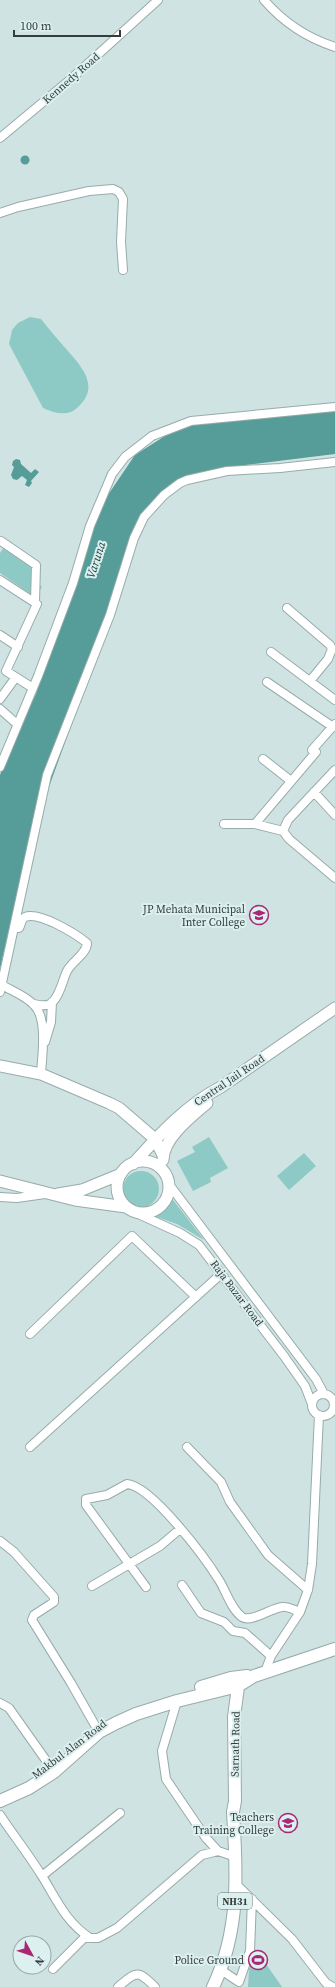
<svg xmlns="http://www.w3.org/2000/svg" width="335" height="1987" font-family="'Source Serif 4',serif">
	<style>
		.green { fill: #8dcac6 }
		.water { fill: #569c98 }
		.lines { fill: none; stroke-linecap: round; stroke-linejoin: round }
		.minor-casing { stroke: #98abaa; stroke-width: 10 }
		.major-casing { stroke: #98abaa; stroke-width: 13 }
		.highway-casing { stroke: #98abaa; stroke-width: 14 }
		.minor { stroke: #fff; stroke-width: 8 }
		.major { stroke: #fff; stroke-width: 11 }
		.highway { stroke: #fff; stroke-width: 12 }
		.labels { text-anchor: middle; stroke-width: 4; stroke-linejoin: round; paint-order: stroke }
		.shield { fill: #dcf0ef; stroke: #677372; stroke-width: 1 }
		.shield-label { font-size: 10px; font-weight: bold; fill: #353d3c }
		.street-label { font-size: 11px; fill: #353d3c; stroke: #dcf0ef }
		.poi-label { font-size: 11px; fill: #353d3c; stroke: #dcf0ef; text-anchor: end }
		.water-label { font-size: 12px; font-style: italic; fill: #193c3a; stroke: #dcf0ef }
	</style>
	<rect width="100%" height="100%" fill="#cfe3e2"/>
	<path class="green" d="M 30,317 L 41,319 C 49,329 58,340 67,350 C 82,367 101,387 77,408 C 67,417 54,413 43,408 L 9,344 L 12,330 L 18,323 Z
		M 4,547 L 36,570 L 37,583 L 42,587 L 35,597 L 0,573 L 0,553 Z
		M 209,1137 L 228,1168 L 210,1178 L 211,1182 L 193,1191 L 177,1161 L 195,1152 L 192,1147 Z
		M 304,1153 L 316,1166 L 289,1190 L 277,1176 Z
		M123 1189a18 18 0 1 1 36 0a18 18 0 1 1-36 0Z
		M 170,1196 L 204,1240 L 177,1224 L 154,1216 C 163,1211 167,1206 170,1196 Z
		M 257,1951 L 282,1987 L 248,1987 L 249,1969 Z"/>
	<path class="water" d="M20.5 160a4.5 4.5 0 1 1 9 0a4.5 4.5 0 1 1-9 0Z
		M 335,405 L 335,454 L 221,468 L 163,492 L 139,518 L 114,607 L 28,845 L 0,969 L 0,775 L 18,727 L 36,694 L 91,520 L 135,455 L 179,427 Z
		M 16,459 L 20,460 L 21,464 L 31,473 L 35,469 L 39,472 L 31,481 L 32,483 L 29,487 L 25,485 L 27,480 L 22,476 L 17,480 L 13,479 L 11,475 L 14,467 L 12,465 L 13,461 Z"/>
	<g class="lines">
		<g class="minor-casing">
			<path id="minor" d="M 264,0 C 283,22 307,38 335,47
				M 0,138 L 72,78 L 158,0
				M 0,213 L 18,207 L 89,191 L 113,189 L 119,192 L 123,199 L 121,242 L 123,270
				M 1,541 L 36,565 L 35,602
				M 0,580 L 37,604 L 6,671 L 33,688
				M 287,608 L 330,645 L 332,649 L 328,659 L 310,681
				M 0,635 L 18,647
				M 271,652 L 335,700
				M 267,682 L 333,727
				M 0,699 L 16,677
				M 0,709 L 17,724
				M 312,750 L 335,724
				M 263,759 L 291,781
				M 0,767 L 38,676 L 73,583 L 90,526 L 112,474 L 125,457 L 152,436 L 191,421 L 335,407
				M 335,770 L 288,820 L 283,831 L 289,839 L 335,878
				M 314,792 L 335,815
				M 224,824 L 255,824 L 283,831
				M 255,824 L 316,752
				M 14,928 L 19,928 C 21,925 21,919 25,917 C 39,911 76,934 87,943 C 87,954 72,961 67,971 C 63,979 59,999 50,1004 C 46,1006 38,1005 34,1004
				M 2,985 C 12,991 26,996 34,1005 C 48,1019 42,1055 41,1074
				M 0,992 L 47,775 L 110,615 L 134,538 L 144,517 L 164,495 L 180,483 L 187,480 L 227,471 L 280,468 L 335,462
				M 45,1042 L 51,1022 L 52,1002
				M 168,1183 L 316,1379 L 324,1394
				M 0,1197 L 17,1198 L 45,1194
				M 134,1212 L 180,1233 L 199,1245 L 284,1356 L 305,1386 L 312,1404
				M 30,1334 L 132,1236 L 196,1297
				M312 1405a11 11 0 1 1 22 0a11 11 0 1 1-22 0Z
				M 30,1447 L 221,1274
				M 187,1447 L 221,1482 L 230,1502 L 268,1555 L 308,1590
				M 0,1541 L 14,1552 L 54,1597 L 54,1602 L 34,1615 L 32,1620 L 71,1683 L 96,1727
				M 182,1585 L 201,1613 L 224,1622 L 233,1631 L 245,1633 L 271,1656
				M 92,1586 L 160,1546 L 180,1529
				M 146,1587 L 86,1505 L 86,1499 L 107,1495 L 127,1484 C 152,1486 206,1559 219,1580 C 226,1591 231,1609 242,1617 C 251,1623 271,1608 282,1607 C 288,1606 294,1610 300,1612
				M 265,1672 L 271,1656 L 300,1612 L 308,1590 L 312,1564 L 319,1415
				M 177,1701 L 162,1751 L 166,1779 L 206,1838 L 218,1851
				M 0,1703 L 9,1708 L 50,1766
				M 0,1815 C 14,1836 29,1855 42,1876 C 57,1900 65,1921 90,1938
				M 42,1876 L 120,1813
				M 236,1884 L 292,1939 L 326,1983 L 333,1987
				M 53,1969 L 84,1938 L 98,1938 L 117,1928 L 202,1855 L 218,1851 L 236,1857
				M 221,1970 L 239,1982 L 250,1951 L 252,1899
				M 118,1987 C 136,1972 137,1969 155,1987"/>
		</g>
		<g class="major-casing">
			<path id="major" d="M 0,1066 L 41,1074 L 109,1103 L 119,1108 L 155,1139 L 163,1155
				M 163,1160 C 163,1138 192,1116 207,1103
				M117 1187a26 26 0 1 1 52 0a26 26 0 1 1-52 0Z
				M 133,1164 C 159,1135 186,1105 221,1087 L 335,1008
				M 0,1181 L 75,1200 L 126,1207
				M 58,1194 L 82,1190 L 121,1174"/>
		</g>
		<g class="highway-casing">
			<path id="highway" d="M 201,1687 L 231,1678 L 247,1676
				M 0,1801 L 29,1788 L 54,1772 L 99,1732 L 116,1723 L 136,1714 L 177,1701 L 238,1686 L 254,1676 L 335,1649
				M 213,1987 C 240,1931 237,1873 233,1812 L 235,1801 L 234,1717 L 239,1679"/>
		</g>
		<use href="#minor" class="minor"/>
		<use href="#major" class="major"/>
		<use href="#highway" class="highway"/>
	</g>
	<defs>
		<g id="university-ring" transform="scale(1)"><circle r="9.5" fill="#dcf0ef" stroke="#a82876" stroke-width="1.5"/><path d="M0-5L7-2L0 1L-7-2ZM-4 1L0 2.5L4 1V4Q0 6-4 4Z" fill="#a82876"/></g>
		<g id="stadium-ring" transform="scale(1)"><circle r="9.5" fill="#dcf0ef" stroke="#a82876" stroke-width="1.5"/><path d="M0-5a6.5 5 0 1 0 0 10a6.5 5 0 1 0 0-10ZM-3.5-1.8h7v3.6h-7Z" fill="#a82876"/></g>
	</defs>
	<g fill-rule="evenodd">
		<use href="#university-ring" x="259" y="915"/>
		<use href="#university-ring" x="288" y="1823"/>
		<use href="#stadium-ring" x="258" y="1960"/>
	</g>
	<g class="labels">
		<rect class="shield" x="218" y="1893" width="34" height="16" rx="3"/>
		<g class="shield-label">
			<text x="235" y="1905">NH31</text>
		</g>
		<g class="street-label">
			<text transform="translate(71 78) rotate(-41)" y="4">Kennedy Road</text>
			<text transform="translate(229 1080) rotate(-34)" y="4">Central Jail Road</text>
			<text transform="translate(237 1293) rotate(53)" y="4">Raja Bazar Road</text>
			<text transform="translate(235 1744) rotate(-89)" y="4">Sarnath Road</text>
			<text transform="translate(69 1749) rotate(-37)" y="4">Makbul Alan Road</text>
		</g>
		<g class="poi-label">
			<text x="245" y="913">JP Mehata Municipal<tspan x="245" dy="13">Inter College</tspan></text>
			<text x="274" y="1821">Teachers<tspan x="274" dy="13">Training College</tspan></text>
			<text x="244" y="1964">Police Ground</text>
		</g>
		<g class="water-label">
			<text transform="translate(96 560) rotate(-72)" y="4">Varuna</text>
		</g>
	</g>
	<g transform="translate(32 1955) rotate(130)"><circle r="19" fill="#dcf0ef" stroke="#99a8a7"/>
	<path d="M0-3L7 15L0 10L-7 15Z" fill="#a82876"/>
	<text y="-6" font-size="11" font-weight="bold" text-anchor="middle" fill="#353d3c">N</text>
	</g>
	<path d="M14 30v6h106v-6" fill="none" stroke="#353d3c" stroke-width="2"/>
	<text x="20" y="30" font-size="12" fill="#353d3c" stroke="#dcf0ef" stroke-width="3" paint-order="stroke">100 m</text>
</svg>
